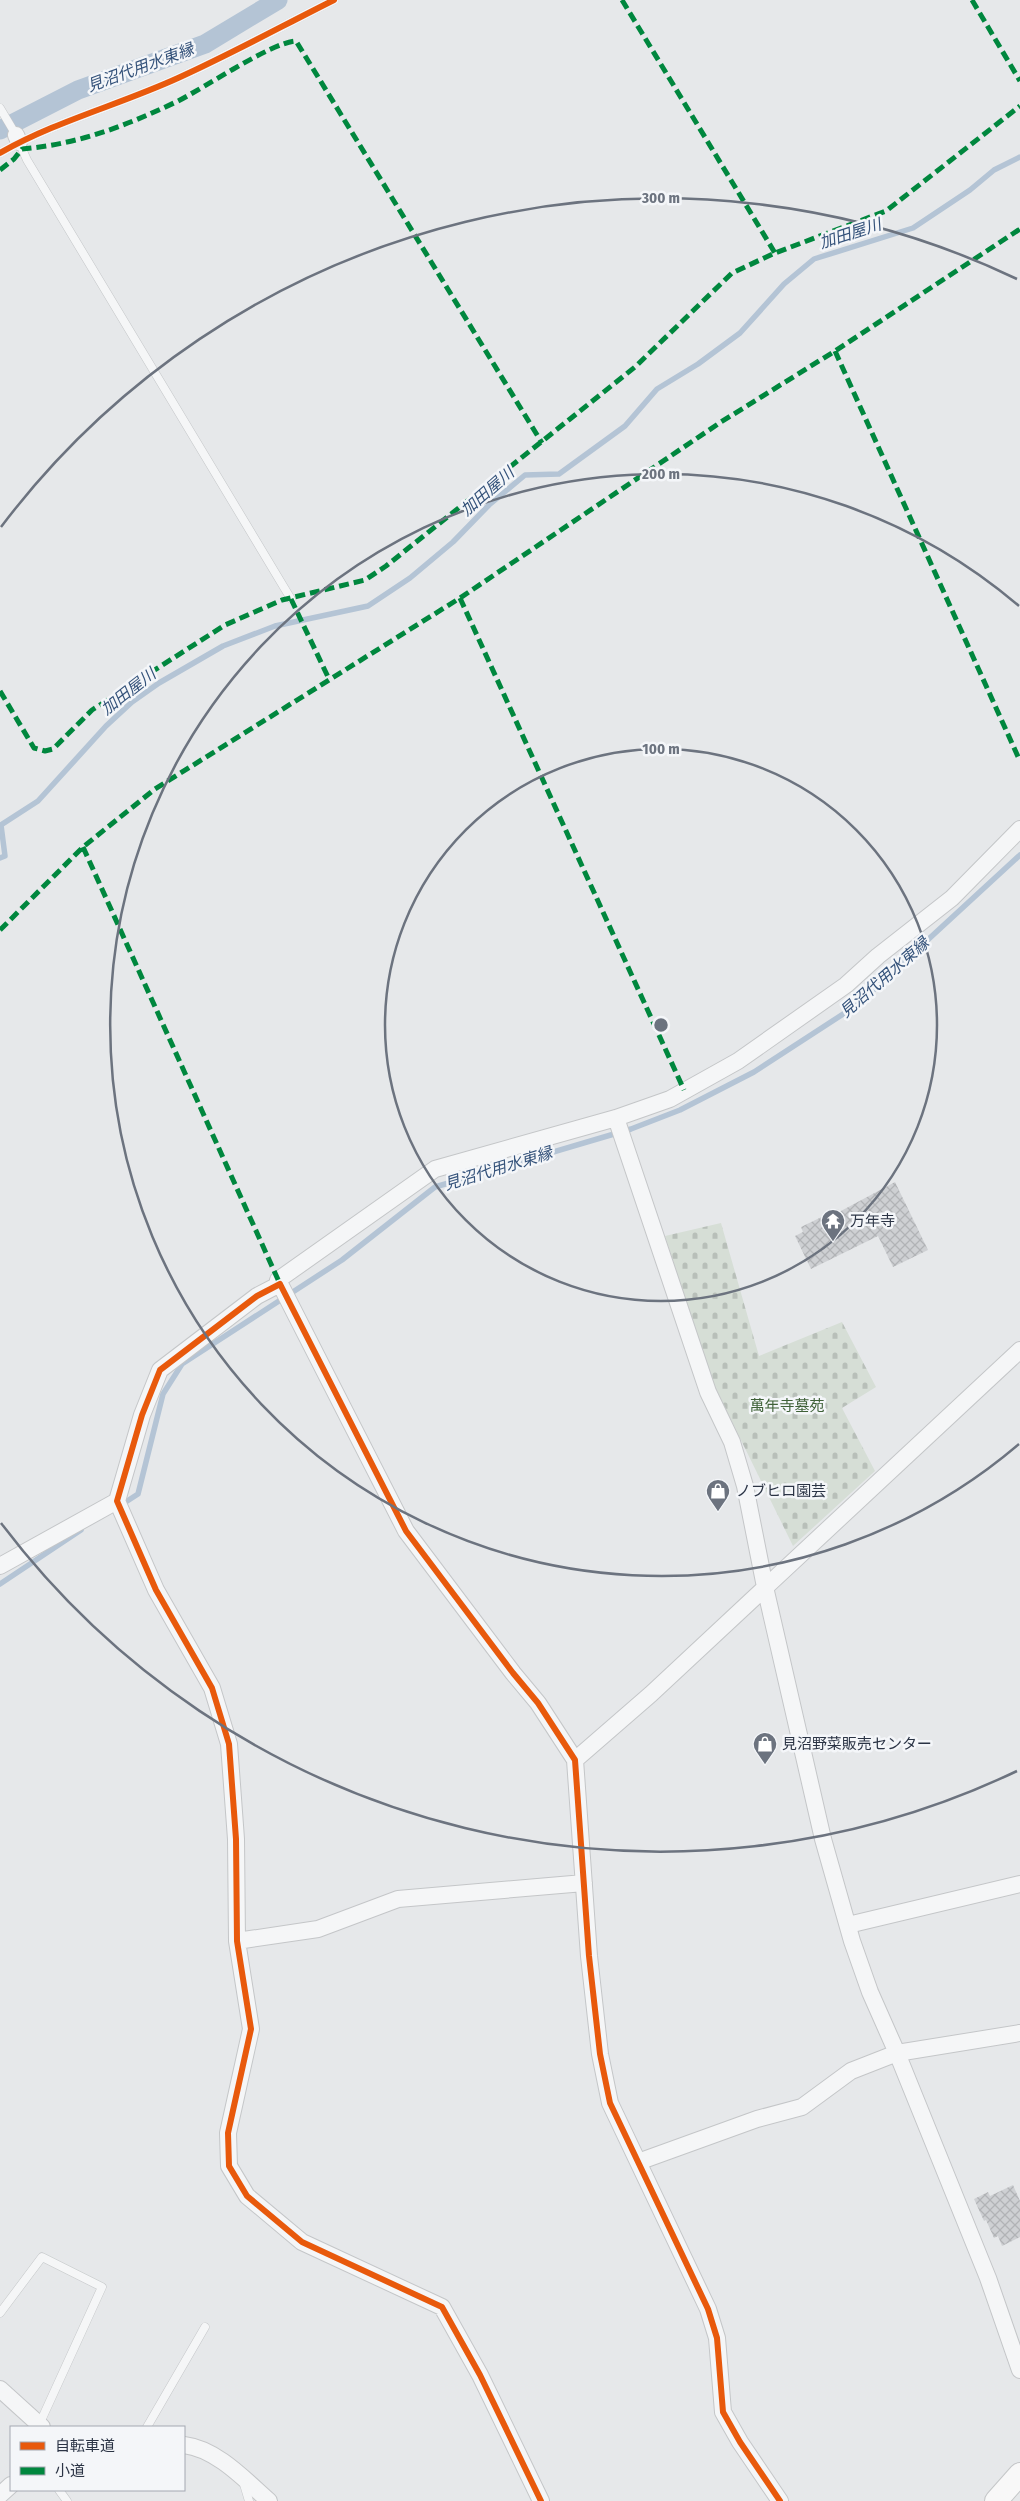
<svg xmlns="http://www.w3.org/2000/svg" width="1020" height="2501" font-family="'Fira Sans Condensed','Noto Sans JP',sans-serif">
	<style>
		.cemetery { fill: url(#cemetery-stones) }
		.lines { fill: none; stroke-linecap: round; stroke-linejoin: round }
		.stream { stroke: #b4c4d5; stroke-width: 5.5 }
		.canal { stroke: #b4c4d5; stroke-width: 19 }
		.building { fill: url(#building-cross-hatch) }
		.lane-casing { stroke: #c4c6c8; stroke-width: 9 }
		.street-casing { stroke: #c4c6c8; stroke-width: 18 }
		.secondary-casing { stroke: #c4c6c8; stroke-width: 24 }
		.lane { stroke: #f5f6f7; stroke-width: 8 }
		.street { stroke: #f5f6f7; stroke-width: 16 }
		.secondary { stroke: #f8f8f8; stroke-width: 22 }
		.quiet { stroke: #00873e; stroke-width: 5; stroke-dasharray: 10 5; stroke-linecap: butt }
		.cycleway-casing { stroke: #f4f6f9; stroke-width: 9 }
		.cycleway { stroke: #e8590c; stroke-width: 6 }
		.ring { fill: none; stroke: #6c737f; stroke-width: 2.5 }
		.labels { text-anchor: middle; stroke-width: 5; stroke-linejoin: round; paint-order: stroke }
		.poi-label { font-size: 15px; fill: #2b3445; stroke: #f4f6f9; text-anchor: start }
		.park-label { font-size: 15px; fill: #3f6138; stroke: #f4f6f9 }
		.water-label { font-size: 16px; font-style: italic; fill: #34527a; stroke: #f4f6f9 }
		.centre { fill: #6c737f; stroke: #f4f6f9; stroke-width: 2.5 }
		.ring-label { font-size: 15px; text-anchor: middle; font-weight: bold; fill: #6c737f; stroke: #f4f6f9; stroke-width: 5; stroke-linejoin: round; paint-order: stroke }
	</style>
	<defs>
		<pattern id="cemetery-stones" width="16" height="16" patternUnits="userSpaceOnUse" patternTransform="scale(1.25)"><rect width="16" height="16" fill="#d6ded6"/><path d="M2 7V4a2 2 0 0 1 4 0v3zM10 15v-3a2 2 0 0 1 4 0v3z" fill="#b8bfb9"/></pattern>
		<pattern id="building-cross-hatch" width="8" height="8" patternUnits="userSpaceOnUse" patternTransform="scale(1.25)"><rect width="8" height="8" fill="#ced0d3"/><path d="M0 0l8 8M0 8l8-8" fill="none" stroke="#b1b3b6"/></pattern>
	</defs>
	<rect width="100%" height="100%" fill="#e6e8ea"/>
	<path class="cemetery" d="M 721,1223 L 759,1356 L 842,1322 L 876,1387 L 842,1408 L 875,1471 L 793,1546 L 710,1377 L 665,1236 Z"/>
	<g class="lines">
		<path class="stream" d="M 0,858 L 5,856 L 1,825 L 38,801 L 106,726 L 132,702 L 159,683 L 223,646 L 275,626 L 368,606 L 410,578 L 453,542 L 489,505 L 525,475 L 559,474 L 625,426 L 657,389 L 698,364 L 740,333 L 784,284 L 814,259 L 913,228 L 970,190 L 994,170 L 1020,157
			M 121,1505 L 138,1494 L 163,1394 L 182,1364 L 342,1260 L 435,1187 L 631,1129 L 680,1110 L 754,1072 L 857,1005 L 1020,855
			M 0,1584 L 81,1530"/>
		<path class="canal" d="M 0,130 L 78,90 L 205,44 L 278,0"/>
	</g>
	<path class="building" d="M 895,1182 L 928,1250 L 893,1267 L 878,1236 L 811,1269 L 795,1236 L 803,1232 L 801,1227 L 838,1209 L 839,1212 Z
		M 1013,2185 L 1020,2201 L 1020,2237 L 1002,2246 L 998,2236 L 994,2238 L 986,2220 L 984,2221 L 974,2199 L 988,2192 L 990,2196 Z"/>
	<g class="lines">
		<g class="lane-casing">
			<path id="lane" d="M 0,108 L 16,135
				M 19,142 L 27,160 L 291,599
				M 0,153 C 56,121 119,105 178,78 C 231,54 282,26 334,0
				M 0,2313 L 42,2257 L 102,2287 L 39,2425
				M 147,2427 L 205,2327
				M 243,2481 L 249,2501
				M 59,2490 L 67,2501"/>
		</g>
		<g class="street-casing">
			<path id="street" d="M 16,135 L 19,142
				M 616,1118 L 708,1392 L 732,1442 L 745,1486 L 765,1587 L 823,1839 L 852,1941 L 870,1992 L 897,2053 L 988,2278 L 1020,2370
				M 278,1280 L 435,1169 L 616,1118 L 670,1099 L 738,1061 L 846,985 L 878,956 L 952,898 L 1020,829
				M 0,1566 L 117,1501
				M 575,1760 L 651,1694 L 1020,1350
				M 848,1925 L 1020,1884
				M 237,1941 L 318,1929 L 398,1899 L 584,1883
				M 638,2162 L 757,2119 L 802,2107 L 851,2071 L 897,2053 L 1020,2033
				M 0,2389 L 42,2427
				M 184,2445 C 217,2449 245,2480 269,2501
				M 0,2495 L 11,2485
				M 541,2501 L 480,2375 L 442,2307 L 302,2242 L 247,2196 L 229,2166 L 228,2133 L 251,2029 L 237,1941 L 236,1839 L 229,1744 L 212,1688 L 156,1590 L 117,1501 L 142,1415 L 160,1370 L 257,1296 L 280,1284 L 406,1531 L 513,1673 L 538,1703 L 575,1760 L 589,1956 L 600,2054 L 610,2103 L 708,2309 L 717,2338 L 723,2412 L 740,2442 L 780,2501"/>
		</g>
		<g class="secondary-casing">
			<path id="secondary" d="M 996,2501 L 1020,2474"/>
		</g>
		<use href="#lane" class="lane"/>
		<use href="#street" class="street"/>
		<use href="#secondary" class="secondary"/>
		<path class="quiet" d="M 622,0 L 775,253
			M 972,0 L 1020,81
			M 0,170 L 14,159 L 22,149 C 79,144 126,126 178,101 C 204,88 272,42 296,41 L 542,443
			M 835,351 L 1020,761
			M 460,598 L 684,1090
			M 291,599 L 329,679
			M 0,691 L 34,748 L 45,751 L 53,749 L 92,710 L 225,625 L 282,600 L 365,580 L 386,566 L 635,367 L 732,273 L 775,253 L 886,211 L 1020,106
			M 83,847 L 280,1284
			M 0,930 L 83,847 L 155,789 L 460,598 L 721,422 L 835,351 L 1020,229"/>
		<g class="cycleway-casing">
			<path id="cycleway" d="M 0,153 C 56,121 119,105 178,78 C 231,54 282,26 334,0
				M 541,2501 L 480,2375 L 442,2307 L 302,2242 L 247,2196 L 229,2166 L 228,2133 L 251,2029 L 237,1941 L 236,1839 L 229,1744 L 212,1688 L 156,1590 L 117,1501 L 142,1415 L 160,1370 L 257,1296 L 280,1284 L 406,1531 L 513,1673 L 538,1703 L 575,1760 L 589,1956 L 600,2054 L 610,2103 L 708,2309 L 717,2338 L 723,2412 L 740,2442 L 780,2501"/>
		</g>
		<use href="#cycleway" class="cycleway"/>
	</g>
	<g class="ring">
		<circle cx="661" cy="1025" r="276"/>
		<path d="M1019 1444A551 551 0 1 1 1019 606"/>
		<path d="M1017 1771A827 827 0 0 1 1 1523M1 527A827 827 0 0 1 1017 279"/>
	</g>
	<defs>
		<g id="temple-pin" transform="scale(1.25)"><path d="M0 17L-7.5 6A9.5 9.5 0 1 1 7.5 6Z" fill="#6c737f" stroke="#f4f6f9"/><path d="M0-6L5-2H3V0L6.5 2.5H4V6H1.5V3h-3V6H-4V2.5H-6.5L-3 0V-2H-5Z" fill="#fff"/></g>
		<g id="shop-pin" transform="scale(1.25)"><path d="M0 17L-7.5 6A9.5 9.5 0 1 1 7.5 6Z" fill="#6c737f" stroke="#f4f6f9"/><path d="M-5-2.5h2.3a2.7 3.5 0 0 1 5.4 0H5L5.5 6h-11ZM-1.5-2.5h3a1.5 2.3 0 0 0-3 0Z" fill="#fff"/></g>
	</defs>
	<g fill-rule="evenodd">
		<use href="#temple-pin" x="833" y="1221"/>
		<use href="#shop-pin" x="718" y="1491"/>
		<use href="#shop-pin" x="765" y="1744"/>
	</g>
	<g class="labels">
		<g class="poi-label">
			<text x="850" y="1226">万年寺</text>
			<text x="736" y="1496">ノブヒロ園芸</text>
			<text x="782" y="1749">見沼野菜販売センター</text>
		</g>
		<g class="park-label">
			<text x="787" y="1411">萬年寺墓苑</text>
		</g>
		<g class="water-label">
			<text transform="translate(140 67) rotate(-20)" y="6">見沼代用水東縁</text>
			<text transform="translate(850 233) rotate(-18)" y="6">加田屋川</text>
			<text transform="translate(487 491) rotate(-41)" y="6">加田屋川</text>
			<text transform="translate(128 691) rotate(-38)" y="6">加田屋川</text>
			<text transform="translate(884 977) rotate(-41)" y="6">見沼代用水東縁</text>
			<text transform="translate(498 1168) rotate(-17)" y="6">見沼代用水東縁</text>
		</g>
	</g>
	<circle cx="661" cy="1025" r="8" class="centre"/>
	<g class="ring-label">
		<text x="661" y="203">300 m</text>
		<text x="661" y="479">200 m</text>
		<text x="661" y="754">100 m</text>
	</g>
	<rect x="10" y="2426" width="175" height="65" fill="#f4f6f9" stroke="#a4a8b1"/>
	<rect x="20" y="2442" width="25" height="8" fill="#e8590c" stroke="#a4a8b1"/>
	<text x="55" y="2451" font-size="15" fill="#2b3445">自転車道</text>
	<rect x="20" y="2467" width="25" height="8" fill="#00873e" stroke="#a4a8b1"/>
	<text x="55" y="2476" font-size="15" fill="#2b3445">小道</text>
</svg>
